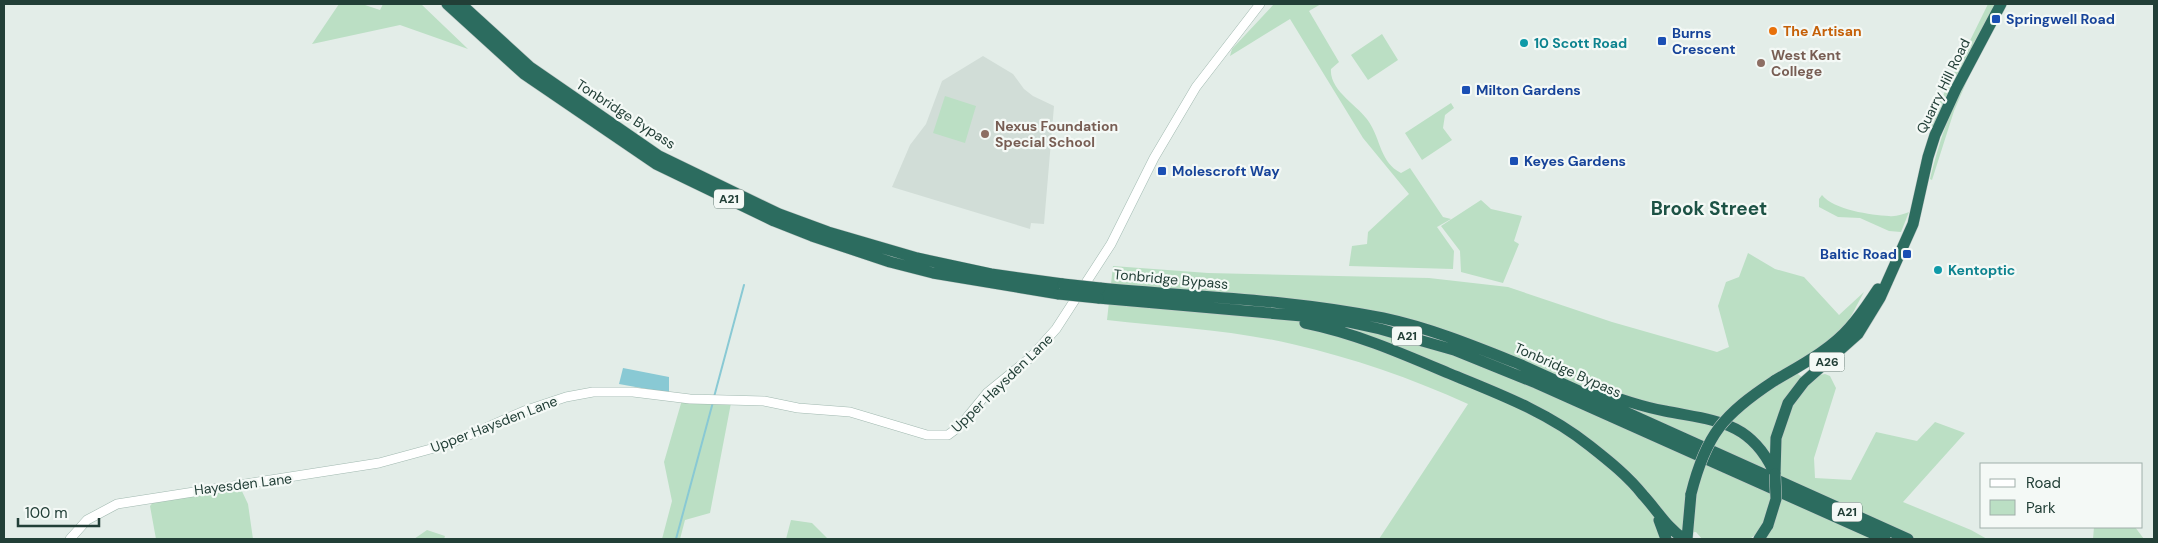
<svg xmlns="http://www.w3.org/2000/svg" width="2158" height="543" font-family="'DM Sans',sans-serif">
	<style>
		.built { fill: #d1ddd7 }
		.green { fill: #bbdfc4 }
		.water { fill: #89c9d4 }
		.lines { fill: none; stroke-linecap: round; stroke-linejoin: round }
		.stream { stroke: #89c9d4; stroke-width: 2 }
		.secondary-casing { stroke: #a1b9b0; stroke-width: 10 }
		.highway-casing { stroke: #c1c9c7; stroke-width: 12 }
		.secondary { stroke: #fff; stroke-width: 9 }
		.highway { stroke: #2c6c5f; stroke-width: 11 }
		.highway-bridge-casing { stroke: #c1c9c7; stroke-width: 12; stroke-linecap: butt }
		.highway-bridge { stroke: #2c6c5f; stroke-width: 11 }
		.transit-dot { fill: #1a4fb4; stroke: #f4f9f6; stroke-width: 2 }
		.food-dot { fill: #e8710a; stroke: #f4f9f6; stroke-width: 2 }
		.culture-dot { fill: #0f9aa8; stroke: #f4f9f6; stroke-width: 2 }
		.education-dot { fill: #8d6e63; stroke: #f4f9f6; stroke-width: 2 }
		.labels { text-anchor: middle; stroke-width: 4.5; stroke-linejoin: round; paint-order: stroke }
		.shield { fill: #f4f9f6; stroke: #617770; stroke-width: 1 }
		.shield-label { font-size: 12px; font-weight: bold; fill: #223f37 }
		.transit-label { font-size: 14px; font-weight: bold; fill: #164399; stroke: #f4f9f6; text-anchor: start }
		.food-label { font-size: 14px; font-weight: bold; fill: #c56008; stroke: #f4f9f6; text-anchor: start }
		.culture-label { font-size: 14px; font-weight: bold; fill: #0d838f; stroke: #f4f9f6; text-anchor: start }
		.education-label { font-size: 14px; font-weight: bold; fill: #785e54; stroke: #f4f9f6; text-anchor: start }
		.street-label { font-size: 14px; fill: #223f37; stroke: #f4f9f6 }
		.district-label { font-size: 19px; font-weight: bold; fill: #1d5245; stroke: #f4f9f6 }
	</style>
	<rect width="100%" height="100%" fill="#e3ede8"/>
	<path class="built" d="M 983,56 L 1013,74 L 1024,89 L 1033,96 L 1054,106 L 1044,224 L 1031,223 L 1030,229 L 892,187 L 910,145 L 926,124 L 942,81 Z"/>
	<path class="green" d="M 339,4 L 362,4 L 380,10 L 383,4 L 421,4 L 468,49 L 400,25 L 312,44 Z
		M 1274,4 L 1321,4 L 1309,11 L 1339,62 L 1331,69 C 1329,91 1359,106 1369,122 C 1381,140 1380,162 1401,173 L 1410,168 L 1443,217 L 1451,219 L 1437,227 L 1454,251 L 1453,269 L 1349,266 L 1352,246 L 1367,244 L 1368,232 L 1409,194 L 1363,138 L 1290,19 L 1230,56 L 1232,49 Z
		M 1988,4 L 1994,4 L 1995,6 L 1933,129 L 1929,129 L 1928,126 Z
		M 1382,34 L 1398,60 L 1368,80 L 1351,55 Z
		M 1969,76 L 1954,111 L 1932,180 L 1930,179 C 1940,139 1949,112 1969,76 Z
		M 945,96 L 976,106 L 965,143 L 933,133 Z
		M 1451,103 L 1454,108 L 1445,115 L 1443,128 L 1452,140 L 1422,160 L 1405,133 Z
		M 1822,195 C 1834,210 1871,215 1889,216 C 1896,217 1903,214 1909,212 L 1901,232 L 1889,231 L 1860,218 L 1838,217 L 1819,207 L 1819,199 Z
		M 1481,200 L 1491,209 L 1522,216 L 1514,241 L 1519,244 L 1503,283 L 1461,272 L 1460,251 L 1441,226 Z
		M 1748,253 L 1775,269 L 1804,277 L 1839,315 L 1864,292 C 1855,308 1848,325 1835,338 C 1822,350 1802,355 1789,367 L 1803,378 L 1825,374 L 1830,376 L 1836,388 L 1814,458 L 1815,478 L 1851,480 L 1876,432 L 1917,441 L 1935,422 L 1965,433 L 1903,502 L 1971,530 L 1987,539 L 1761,539 L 1756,534 L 1750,539 L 1702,539 L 1696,532 L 1683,533 L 1675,527 L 1664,539 L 1379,539 L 1468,404 C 1411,378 1353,358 1292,344 C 1232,330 1168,327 1107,320 L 1113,266 L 1208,273 L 1429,278 L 1508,287 L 1612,322 L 1717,352 L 1729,347 L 1718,306 L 1726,282 L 1739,277 Z
		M 682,400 L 731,403 L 710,513 L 685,520 L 680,539 L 662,539 L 672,501 L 664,462 Z
		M 240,487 L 248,504 L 253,539 L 156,539 L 150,506 L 155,500 Z
		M 791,520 L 812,523 L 828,539 L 786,539 Z
		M 2094,527 L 2135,527 L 2144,539 L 2093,539 Z
		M 427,530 L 445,536 L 444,539 L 414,539 Z"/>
	<path class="water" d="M 623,368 L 669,377 L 669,393 L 619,384 Z"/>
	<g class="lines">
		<path class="stream" d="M 714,397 L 744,285
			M 676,539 L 713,402"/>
		<g class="secondary-casing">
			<path id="secondary" d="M 70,539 L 87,520 L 117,504 L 379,463 L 449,444 L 524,411 L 566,397 L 593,392 L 633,392 L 690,399 L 764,401 L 798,408 L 850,412 L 927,435 L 948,435 L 960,426 L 987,393 L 1030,358 L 1056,329 L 1111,244 L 1154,158 L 1196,87 L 1260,4"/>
		</g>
		<g class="highway-casing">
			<path id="highway" d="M 447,4 L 524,74 L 656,164 L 774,221 L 812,236 L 890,262 L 933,273 L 1059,294
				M 461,4 L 530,67 L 659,156 L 779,214 L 828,232 L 917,258 L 991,274 L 1063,284
				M 1100,288 C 1194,297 1290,299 1383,318 C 1430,328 1474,346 1519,364 L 1908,539
				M 1098,298 L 1302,316 L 1348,322 L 1380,329 L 1454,350 L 1536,383 L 1885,539
				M 1305,323 C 1355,333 1401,353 1448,373 C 1497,393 1548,412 1590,446 C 1609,461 1628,476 1643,495 C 1657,510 1667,528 1684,539
				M 1774,381 C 1801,365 1830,350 1850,327 C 1861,315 1869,302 1878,289
				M 1588,387 C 1613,397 1638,406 1665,411 C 1714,421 1749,420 1773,470
				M 1775,474 L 1776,438 L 1788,403 L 1804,382 L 1858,334 L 1880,298 L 1913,224 L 1928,157 L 1935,135 L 1956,89 L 2001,4
				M 1659,520 L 1666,539
				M 1687,539 L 1691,494
				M 1759,539 L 1768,525"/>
		</g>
		<use href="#secondary" class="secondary"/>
		<use href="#highway" class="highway"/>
		<g class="highway-bridge-casing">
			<path id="highway-bridge" d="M 1063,284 L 1100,288
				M 1059,294 L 1098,298
				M 1691,494 C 1706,434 1724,414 1774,381
				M 1768,525 L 1776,499 L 1775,474"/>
		</g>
		<use href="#highway-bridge" class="highway-bridge"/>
	</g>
	<g class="transit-dot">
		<rect x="1991" y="14" width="10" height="10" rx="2.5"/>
		<rect x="1657" y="36" width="10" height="10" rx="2.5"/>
		<rect x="1461" y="85" width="10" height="10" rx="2.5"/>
		<rect x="1509" y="156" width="10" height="10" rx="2.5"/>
		<rect x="1157" y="166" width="10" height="10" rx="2.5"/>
		<rect x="1902" y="249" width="10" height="10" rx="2.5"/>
	</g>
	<circle class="food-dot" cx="1773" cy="31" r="5"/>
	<g class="culture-dot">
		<circle cx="1524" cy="43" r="5"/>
		<circle cx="1938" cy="270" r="5"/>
	</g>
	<g class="education-dot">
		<circle cx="1761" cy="63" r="5"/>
		<circle cx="985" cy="134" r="5"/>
	</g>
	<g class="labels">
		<g class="shield">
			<rect x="714" y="189.5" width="30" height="19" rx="4"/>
			<rect x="1392" y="326.5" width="30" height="19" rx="4"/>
			<rect x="1809.5" y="352.5" width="35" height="19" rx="4"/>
			<rect x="1832" y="502.5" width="30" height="19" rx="4"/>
		</g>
		<g class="shield-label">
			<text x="729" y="203">A21</text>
			<text x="1407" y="340">A21</text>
			<text x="1827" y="366">A26</text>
			<text x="1847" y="516">A21</text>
		</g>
		<g class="transit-label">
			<text x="2006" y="24">Springwell Road</text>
			<text x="1672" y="38">Burns<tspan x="1672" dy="16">Crescent</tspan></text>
			<text x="1476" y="95">Milton Gardens</text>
			<text x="1524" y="166">Keyes Gardens</text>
			<text x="1172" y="176">Molescroft Way</text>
			<text x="1897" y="259" text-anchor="end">Baltic Road</text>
		</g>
		<g class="food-label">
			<text x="1783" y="36">The Artisan</text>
		</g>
		<g class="culture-label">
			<text x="1534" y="48">10 Scott Road</text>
			<text x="1948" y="275">Kentoptic</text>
		</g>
		<g class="education-label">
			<text x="1771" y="60">West Kent<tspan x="1771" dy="16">College</tspan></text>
			<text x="995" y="131">Nexus Foundation<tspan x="995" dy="16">Special School</tspan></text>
		</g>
		<g class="street-label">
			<text transform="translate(1943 86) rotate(-64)" y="5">Quarry Hill Road</text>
			<text transform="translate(626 114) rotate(33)" y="5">Tonbridge Bypass</text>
			<text transform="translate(1171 279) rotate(5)" y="5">Tonbridge Bypass</text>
			<text transform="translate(1568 370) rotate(24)" y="5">Tonbridge Bypass</text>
			<text transform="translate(1002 383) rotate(-44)" y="5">Upper Haysden Lane</text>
			<text transform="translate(494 424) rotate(-21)" y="5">Upper Haysden Lane</text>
			<text transform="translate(243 484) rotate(-7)" y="5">Hayesden Lane</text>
		</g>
		<g class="district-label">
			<text x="1709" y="215">Brook Street</text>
		</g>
	</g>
	<rect width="2158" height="543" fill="none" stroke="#223f37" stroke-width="10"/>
	<rect x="1980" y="463" width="162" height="65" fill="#f4f9f6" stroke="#a0afaa"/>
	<rect x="1990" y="479" width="25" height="8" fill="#ffffff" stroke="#a0afaa"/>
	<text x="2026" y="488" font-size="15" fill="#223f37">Road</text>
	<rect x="1990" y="500" width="25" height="15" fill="#bbdfc4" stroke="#a0afaa"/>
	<text x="2026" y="513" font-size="15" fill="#223f37">Park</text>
	<path d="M18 518v8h81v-8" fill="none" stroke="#223f37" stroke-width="2.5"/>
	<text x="25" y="518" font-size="15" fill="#223f37" stroke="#f4f9f6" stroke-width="4" paint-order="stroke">100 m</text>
</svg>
